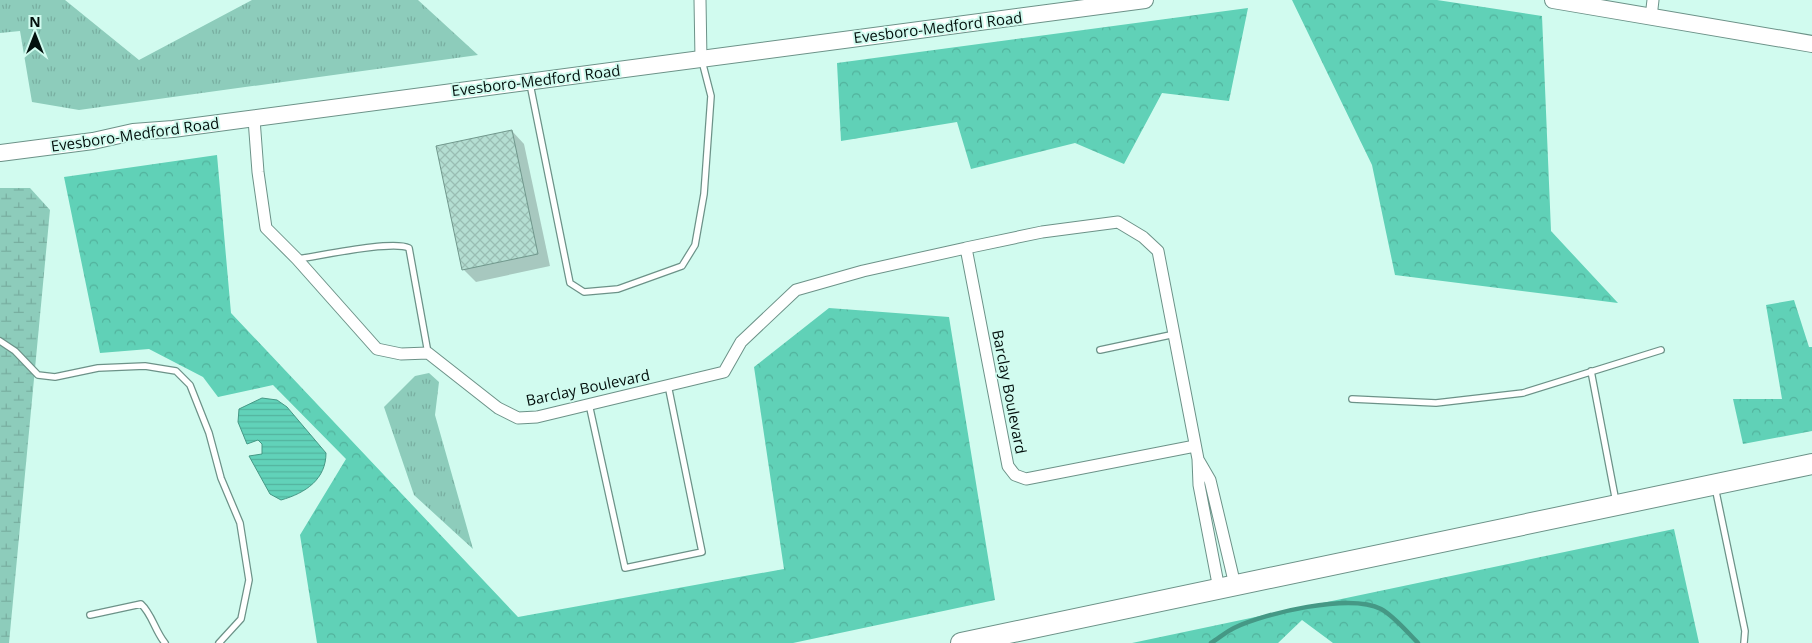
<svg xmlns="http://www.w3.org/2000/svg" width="1812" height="643" font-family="'Open Sans',sans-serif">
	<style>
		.grass { fill: url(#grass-tufts) }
		.forest { fill: url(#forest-crowns) }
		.wetland { fill: url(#wetland-marsh) }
		.water { fill: url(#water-rules); stroke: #459885 }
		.shadow { fill: #0003 }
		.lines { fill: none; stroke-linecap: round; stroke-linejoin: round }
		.stream { stroke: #459885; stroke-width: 4.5 }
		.building { fill: url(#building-cross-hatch); stroke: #70978c }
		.lane-casing { stroke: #6c9288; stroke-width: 8 }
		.street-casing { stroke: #6c9288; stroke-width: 13 }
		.secondary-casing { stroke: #6c9288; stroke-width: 18 }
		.highway-casing { stroke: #6c9288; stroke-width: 22 }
		.lane { stroke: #fff; stroke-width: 5.5 }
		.street { stroke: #fff; stroke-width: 11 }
		.secondary { stroke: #fff; stroke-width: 16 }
		.highway { stroke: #fff; stroke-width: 20 }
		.labels { text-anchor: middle; stroke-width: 4; stroke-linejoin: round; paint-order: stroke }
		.street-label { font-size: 15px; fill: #03100d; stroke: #d1fbef }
	</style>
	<defs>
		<pattern id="grass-tufts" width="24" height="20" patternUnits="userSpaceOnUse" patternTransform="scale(1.25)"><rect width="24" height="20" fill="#8dccbb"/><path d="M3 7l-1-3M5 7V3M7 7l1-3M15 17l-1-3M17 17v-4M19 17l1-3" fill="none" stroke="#78aea0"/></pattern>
		<pattern id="forest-crowns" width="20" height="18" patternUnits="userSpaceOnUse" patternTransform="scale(1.25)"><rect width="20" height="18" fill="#60d1b7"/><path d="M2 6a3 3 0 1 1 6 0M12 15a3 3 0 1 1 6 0" fill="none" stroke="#52b29c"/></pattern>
		<pattern id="wetland-marsh" width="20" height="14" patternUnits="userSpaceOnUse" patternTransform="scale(1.25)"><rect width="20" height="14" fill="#8dccbb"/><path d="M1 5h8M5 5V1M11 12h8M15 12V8" fill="none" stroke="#78aea0"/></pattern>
		<pattern id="water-rules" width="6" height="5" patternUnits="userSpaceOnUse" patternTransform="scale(1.25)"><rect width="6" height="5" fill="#61d2b9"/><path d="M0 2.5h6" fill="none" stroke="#53b39e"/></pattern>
		<pattern id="building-cross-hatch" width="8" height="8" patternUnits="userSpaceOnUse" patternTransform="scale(1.25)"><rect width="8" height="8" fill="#b4ded2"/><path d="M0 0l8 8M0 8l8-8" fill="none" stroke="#99bdb3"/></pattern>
	</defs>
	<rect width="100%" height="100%" fill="#d1fbef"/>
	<path class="grass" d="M 0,0 L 65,0 L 139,60 L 252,0 L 418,0 L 478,55 L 79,110 L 32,102 L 20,31 L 0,33 Z
		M 429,373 L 439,382 L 435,415 L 473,549 L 414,495 L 384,407 L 415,376 Z"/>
	<path class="forest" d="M 1292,0 L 1437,0 L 1542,16 L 1551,231 L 1618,303 L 1395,275 L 1372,165 Z
		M 1248,8 L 1229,101 L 1162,93 L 1124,164 L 1075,143 L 971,169 L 957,122 L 841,141 L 837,63 Z
		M 217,155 L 231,313 L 518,617 L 784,569 L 754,367 L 829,308 L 949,317 L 995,600 L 793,643 L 317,643 L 300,535 L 346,459 L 273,385 L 218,397 L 203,377 L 149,349 L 100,353 L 64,177 Z
		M 1794,300 L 1809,347 L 1812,347 L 1812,431 L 1743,444 L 1733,399 L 1782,399 L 1766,305 Z
		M 1674,529 L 1699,643 L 1333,643 L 1302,620 L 1278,643 L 1132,643 Z"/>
	<path class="wetland" d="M 0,188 L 30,188 L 50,210 L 9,643 L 0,643 Z"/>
	<path class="water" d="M 262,398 L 277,400 L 287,407 L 326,453 C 326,479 306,493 281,500 L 270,494 L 249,456 L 262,454 L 262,444 L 258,440 L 247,444 L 238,422 L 239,409 Z"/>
	<path class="shadow" d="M 512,131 L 524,144 L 550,266 L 476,282 L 463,269 Z"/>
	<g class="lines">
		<path class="stream" d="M 1211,643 C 1219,638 1226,632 1234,628 C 1265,613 1350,593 1381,609 C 1394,616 1407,632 1418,643"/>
	</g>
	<path class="building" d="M 512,130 L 538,254 L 462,270 L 436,146 Z"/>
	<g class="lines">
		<g class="lane-casing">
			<path id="lane" d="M 530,84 L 570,283 L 584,292 L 618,289 L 682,266 L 695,245 L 704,194 L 711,96 L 702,61
				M 297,259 C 320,256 392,240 409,248 L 428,353
				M 0,341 L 15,351 L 38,375 L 55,377 L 98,368 L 145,366 L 176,371 L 190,385 L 209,433 L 221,478 L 240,523 L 249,580 L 241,619 L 219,643
				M 1100,350 L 1175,334
				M 1591,371 L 1616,502
				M 1352,399 L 1436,403 L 1523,393 L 1661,350
				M 589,404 L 625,568 L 702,552 L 668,385
				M 1715,487 L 1745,631 L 1744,643
				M 90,615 L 141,604 C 152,614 155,631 165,643"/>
		</g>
		<g class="street-casing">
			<path id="street" d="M 700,0 L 701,59
				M 1651,17 L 1653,0
				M 254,119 L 258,172 L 266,228 L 297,259 L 377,349 L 401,354 L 428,353 L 498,408 L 518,418 L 537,417 L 724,372 L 741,342 L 796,290 L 863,271 L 966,248
				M 1195,446 L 1026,479 L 1015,475 L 1008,466 L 966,248 L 1042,232 L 1118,222 L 1143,237 L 1158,251 L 1198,459 L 1199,485 L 1219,589
				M 1199,461 L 1210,480 L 1235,585"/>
		</g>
		<g class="secondary-casing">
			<path id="secondary" d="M 1553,0 L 1812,44
				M 0,153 L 93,141 L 133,132 L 173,129 L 1145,0"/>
		</g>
		<g class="highway-casing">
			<path id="highway" d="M 961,643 L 1812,464"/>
		</g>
		<use href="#lane" class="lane"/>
		<use href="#street" class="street"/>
		<use href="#secondary" class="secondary"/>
		<use href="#highway" class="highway"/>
	</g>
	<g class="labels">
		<g class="street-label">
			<text transform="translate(938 28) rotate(-7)" y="5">Evesboro-Medford Road</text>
			<text transform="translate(536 81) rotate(-7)" y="5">Evesboro-Medford Road</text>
			<text transform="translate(135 135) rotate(-8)" y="5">Evesboro-Medford Road</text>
			<text transform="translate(588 388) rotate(-12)" y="5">Barclay Boulevard</text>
			<text transform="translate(1009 392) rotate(79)" y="5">Barclay Boulevard</text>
		</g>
	</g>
	<g transform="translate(35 35)" stroke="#d1fbef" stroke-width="4" paint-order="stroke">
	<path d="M0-4L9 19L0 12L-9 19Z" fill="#03100d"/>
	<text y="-8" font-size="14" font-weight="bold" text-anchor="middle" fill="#03100d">N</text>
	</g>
</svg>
